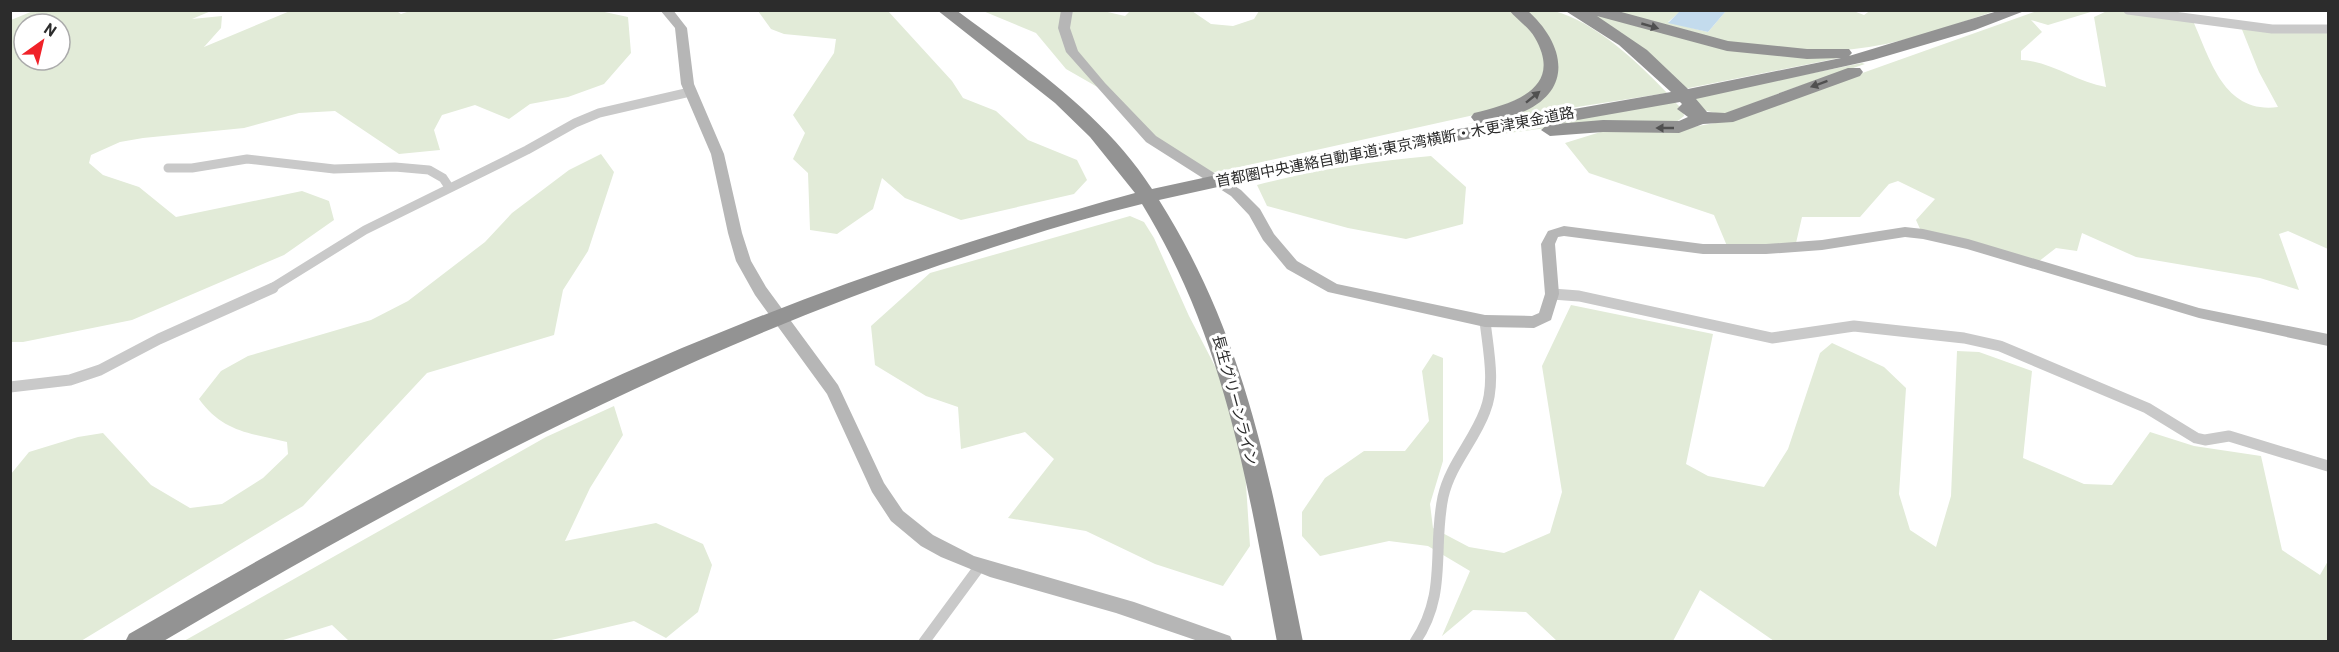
<svg xmlns="http://www.w3.org/2000/svg" width="2339" height="652" font-family="Barlow,'Noto Sans JP',sans-serif">
	<style>
		.green { fill: #e2ebd8; fill-rule: evenodd }
		.water { fill: #c3dbed }
		.lines { fill: none; stroke-linecap: round; stroke-linejoin: round }
		.street-far1 { stroke: #c9c9c9; stroke-width: 9 }
		.street { stroke: #c9c9c9; stroke-width: 11 }
		.secondary { fill: #b6b6b6; fill-rule: evenodd }
		.highway { fill: #939393; fill-rule: evenodd }
		.oneway { fill: #505050 }
		.labels { text-anchor: middle; stroke-width: 6; stroke-linejoin: round; paint-order: stroke }
		.street-label { font-size: 15px; fill: #2c2c2c; stroke: #fff }
	</style>
	<rect width="100%" height="100%" fill="#fff"/>
	<path class="green" d="M 1099,10 L 1125,16 L 1130,11 L 1192,11 L 1211,24 L 1233,26 L 1254,19 L 1259,11 L 1511,11 L 1534,33 L 1544,48 L 1547,70 L 1534,92 L 1492,111 L 1212,173 L 1159,140 L 1120,100 L 1066,69 L 1036,33 L 983,11 Z
		M 1851,10 L 1864,15 L 1871,10 L 1995,11 C 1960,23 1923,36 1886,44 C 1791,64 1696,36 1604,11 L 1681,11 L 1668,22 L 1708,32 L 1726,11 Z
		M 2122,10 L 2193,21 C 2211,61 2224,114 2278,107 L 2259,72 L 2241,27 L 2328,32 L 2328,249 L 2288,231 L 2279,234 L 2299,290 L 2260,278 L 2136,257 L 2082,233 L 2077,251 L 2056,248 L 2038,262 L 1921,231 L 1916,220 L 1935,199 L 1898,181 L 1889,184 L 1860,217 L 1802,217 L 1796,243 L 1727,246 L 1714,215 L 1589,173 L 1565,143 L 1607,130 L 1669,131 L 1727,121 L 2037,11 L 2094,11 L 2048,25 L 2031,20 L 2042,32 L 2021,51 L 2021,60 C 2051,61 2076,82 2106,87 L 2094,17 L 2107,11 Z
		M 33,11 L 211,11 L 192,19 L 222,16 L 221,28 L 204,47 L 290,11 L 395,10 L 401,14 L 413,10 L 600,11 L 628,17 L 631,53 L 604,84 L 568,97 L 530,104 L 509,119 L 475,105 L 442,115 L 434,130 L 440,150 L 399,154 L 335,111 L 299,113 L 244,128 L 143,138 L 120,142 L 91,155 L 89,163 L 103,175 L 139,187 L 176,217 L 302,191 L 329,201 L 334,220 L 284,255 L 132,320 L 23,342 L 11,342 L 11,20 ZM 24,24 L 60,24 L 60,60 L 24,60 Z
		M 758,11 L 888,11 L 952,81 L 963,98 L 996,111 L 1028,140 L 1077,160 L 1087,180 L 1074,194 L 961,220 L 905,198 L 882,178 L 873,209 L 837,234 L 810,230 L 808,173 L 793,159 L 805,133 L 793,115 L 834,53 L 836,39 L 784,34 L 771,29 Z
		M 1521,11 C 1531,11 1544,8 1554,11 C 1594,21 1639,63 1667,93 L 1467,124 L 1510,114 L 1556,73 Z
		M 1585,11 L 1677,37 L 1818,57 L 1854,55 L 1684,89 Z
		M 1862,63 L 1865,64 L 1785,91 L 1724,115 L 1703,110 L 1690,98 Z
		M 1674,101 L 1683,110 L 1684,116 L 1674,124 L 1562,126 L 1424,144 Z
		M 601,154 L 614,172 L 588,251 L 563,290 L 554,335 L 427,373 L 303,506 L 81,641 L 11,641 L 11,474 L 29,452 L 78,437 L 103,433 L 151,485 L 190,508 L 222,504 L 263,478 L 288,454 L 287,442 C 249,433 223,432 199,399 L 221,371 L 248,356 L 371,320 L 408,301 L 485,242 L 512,213 L 569,170 Z
		M 1431,156 L 1466,187 L 1463,224 L 1406,239 L 1348,228 L 1267,206 L 1257,185 C 1315,170 1372,161 1431,156 Z
		M 1130,216 L 1144,222 L 1154,238 L 1189,316 L 1219,374 L 1245,469 L 1250,546 L 1223,586 L 1155,564 L 1086,531 L 1008,518 L 1054,459 L 1025,432 L 961,449 L 958,407 L 926,396 L 875,365 L 871,326 L 930,273 Z
		M 1571,305 L 1713,334 L 1686,464 L 1708,476 L 1764,487 L 1788,449 L 1820,353 L 1832,343 L 1884,367 L 1906,388 L 1899,494 L 1910,530 L 1936,547 L 1951,496 L 1957,351 L 1979,352 L 2032,371 L 2023,458 L 2084,484 L 2112,485 L 2150,432 L 2194,446 L 2261,456 L 2282,550 L 2320,575 L 2328,561 L 2328,641 L 1774,641 L 1700,590 L 1673,641 L 1557,641 L 1526,612 L 1473,610 L 1442,636 L 1470,571 L 1428,546 L 1389,541 L 1320,556 L 1302,536 L 1302,512 L 1325,478 L 1364,451 L 1405,451 L 1429,421 L 1422,371 L 1433,354 L 1443,358 L 1443,461 L 1430,504 L 1433,528 L 1469,547 L 1504,553 L 1550,533 L 1562,492 L 1542,366 Z
		M 614,406 L 623,435 L 590,488 L 565,541 L 656,523 L 703,544 L 712,565 L 698,612 L 666,638 L 634,621 L 547,641 L 349,641 L 332,625 L 280,641 L 184,641 L 546,437 Z"/>
	<path class="water" d="M 1681,10 L 1726,10 L 1726,11 L 1708,32 L 1668,23 Z"/>
	<g class="lines">
		<path class="street-far1" d="M 2128,10 L 2272,29 L 2328,29
			M 168,168 L 192,168 L 247,159 L 334,169 L 395,167 L 429,170 L 443,178 L 449,187
			M 270,289 L 365,230 L 527,150 L 575,123 L 599,113 L 690,92"/>
		<path class="street" d="M 1552,294 L 1579,296 L 1772,338 L 1854,326 L 1964,338 L 2000,346 L 2147,408 L 2196,438 L 2205,440 L 2229,436 L 2328,466
			M 10,387 L 70,380 L 100,370 L 159,339 L 273,288
			M 924,642 L 980,566
			M 1415,642 C 1448,593 1432,550 1443,497 C 1450,465 1474,441 1485,411 C 1496,384 1488,349 1485,321"/>
		<path class="secondary" d="M 660,10 L 673,10 L 687,28 L 694,84 L 724,154 L 742,233 L 751,261 L 766,287 L 838,385 L 884,483 L 903,511 L 933,535 L 974,556 L 1134,602 L 1230,636 L 1233,642 L 1201,642 L 1116,613 L 990,577 L 941,557 L 921,546 L 891,521 L 872,492 L 827,394 L 755,295 L 736,261 L 728,233 L 711,154 L 681,84 L 675,28 Z
			M 1061,10 L 1073,10 L 1070,28 L 1078,51 L 1105,83 L 1156,136 L 1241,190 L 1260,209 L 1274,234 L 1297,261 L 1337,284 L 1485,315 L 1532,316 L 1539,313 L 1545,294 L 1541,244 L 1548,231 L 1564,226 L 1703,244 L 1766,244 L 1822,240 L 1905,227 L 1923,229 L 1968,239 L 2199,308 L 2328,334 L 2328,346 L 2199,318 L 1967,249 L 1923,239 L 1905,237 L 1822,250 L 1766,254 L 1703,254 L 1564,236 L 1558,237 L 1555,244 L 1559,294 L 1551,320 L 1534,328 L 1485,327 L 1328,292 L 1287,269 L 1263,240 L 1249,215 L 1231,196 L 1146,142 L 1066,52 L 1058,28 Z"/>
		<path class="highway" d="M 937,10 L 956,10 C 1025,61 1105,115 1152,189 L 1304,156 L 1671,92 L 1619,45 L 1564,10 L 1614,10 L 1728,41 L 1807,49 L 1849,49 L 1852,53 L 1849,56 L 2001,10 L 2027,10 L 1975,30 L 1873,60 L 1696,99 L 1707,112 L 1725,113 L 1848,68 L 1860,68 L 1863,72 L 1860,76 L 1733,122 L 1703,124 L 1679,133 L 1603,132 L 1550,136 L 1541,130 L 1547,125 L 1304,168 L 1159,200 C 1247,339 1271,483 1303,642 L 1277,642 C 1248,487 1226,341 1142,204 C 1074,220 1006,243 940,265 C 666,359 411,495 162,642 L 125,642 L 129,634 C 327,520 528,408 741,324 C 870,272 1001,230 1135,193 L 1090,137 L 1055,103 ZM 1597,16 L 1727,51 L 1807,59 L 1841,58 L 1688,89 L 1647,50 ZM 1680,102 L 1682,104 L 1677,109 L 1688,117 L 1679,121 L 1603,120 L 1555,124 Z
			M 1509,10 L 1527,10 C 1562,41 1576,87 1525,111 C 1511,117 1495,119 1480,123 L 1474,121 L 1471,117 L 1474,113 C 1510,104 1565,90 1535,38 C 1529,27 1517,20 1509,10 Z"/>
	</g>
	<defs><path id="oneway-solid" d="M-6-.8H1V-3.2L6.5 0L1 3.2V.8H-6Z" transform="scale(1.5)"/></defs>
	<g class="oneway">
		<use href="#oneway-solid" transform="translate(1650 26) rotate(16)"/>
		<use href="#oneway-solid" transform="translate(1819 84) rotate(160)"/>
		<use href="#oneway-solid" transform="translate(1533 97) rotate(-39)"/>
		<use href="#oneway-solid" transform="translate(1665 128) rotate(-180)"/>
	</g>
	<g class="labels">
		<g class="street-label">
			<text transform="translate(1395 147) rotate(-11)" y="5">首都圏中央連絡自動車道;東京湾横断・木更津東金道路</text>
			<text transform="translate(1235 400) rotate(75)" y="5">長生グリーンライン</text>
		</g>
	</g>
	<rect width="2339" height="652" fill="none" stroke="#2c2c2c" stroke-width="24"/>
	<g transform="translate(42 42) rotate(34)"><circle r="28" fill="#ffffff" stroke="#ababab" stroke-width="1.5"/>
	<path d="M0-4.5L10 22L0 15L-10 22Z" fill="#f02229"/>
	<text y="-9" font-size="16" font-weight="bold" text-anchor="middle" fill="#2c2c2c">N</text>
	</g>
</svg>
